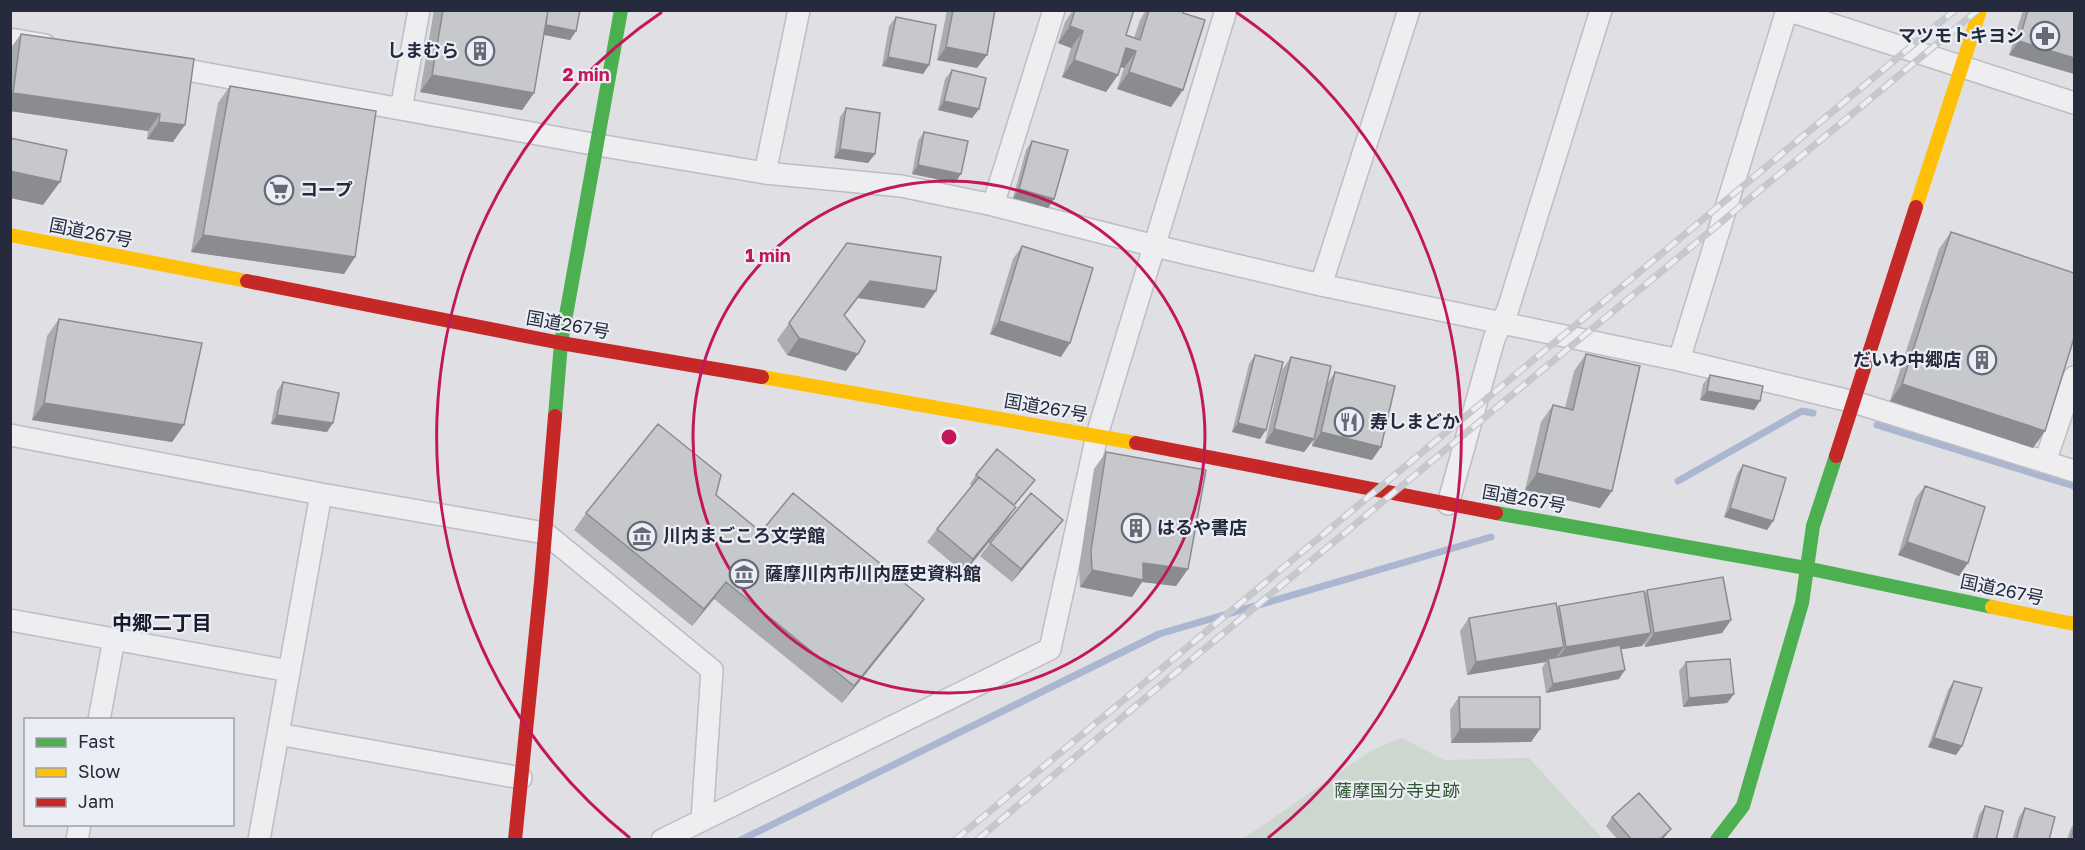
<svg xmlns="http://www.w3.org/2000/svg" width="2085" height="850" font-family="'Golos Text','Noto Sans JP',sans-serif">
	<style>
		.green { fill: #cdd7cf }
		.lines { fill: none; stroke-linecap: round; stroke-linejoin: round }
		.stream { stroke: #abb7d0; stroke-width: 7 }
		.street-casing { stroke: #bdbdc2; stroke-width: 24 }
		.street { stroke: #eeeef1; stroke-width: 21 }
		.fast { stroke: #4caf50; stroke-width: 14 }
		.slow { stroke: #ffc107; stroke-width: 14 }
		.jam { stroke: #c62828; stroke-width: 14 }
		.rail-casing { stroke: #c7c8cc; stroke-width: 7 }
		.rail { stroke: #ebeef4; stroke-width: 4.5; stroke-dasharray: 14; stroke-linecap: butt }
		.wall { fill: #abacaf }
		.shaded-wall { fill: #8b8c8f }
		.building { fill: #c7c8cc; stroke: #8b8c8f; stroke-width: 1.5 }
		.ring { fill: none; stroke: #c2185b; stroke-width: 3 }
		.labels { text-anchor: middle; stroke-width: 4.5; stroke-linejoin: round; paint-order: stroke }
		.poi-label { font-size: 18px; font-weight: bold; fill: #252a3d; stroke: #ebeef4; text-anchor: start }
		.street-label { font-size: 18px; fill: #252a3d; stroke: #ebeef4 }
		.park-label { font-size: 18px; fill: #335932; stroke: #ebeef4 }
		.neighbourhood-label { font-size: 20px; font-weight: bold; fill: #181c2e; stroke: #ebeef4 }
		.centre { fill: #c2185b; stroke: #ebeef4; stroke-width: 3 }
		.ring-label { font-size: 18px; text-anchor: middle; font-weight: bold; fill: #c2185b; stroke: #ebeef4; stroke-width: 4.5; stroke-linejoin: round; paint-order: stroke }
	</style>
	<rect width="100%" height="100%" fill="#dfdfe4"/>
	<path class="green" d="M 1402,738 L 1444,760 L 1529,758 L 1603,839 L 1243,839 L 1372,750 Z"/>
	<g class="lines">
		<path class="stream" d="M 1877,425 L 2074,486
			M 1678,481 L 1802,411 L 1813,413
			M 741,840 L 1159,634 L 1491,537"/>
		<g class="street-casing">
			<path id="street" d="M 1787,10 L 2074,103
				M 10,39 L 45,45
				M 165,66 L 598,145 L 765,173 L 901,186 L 993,205 L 1155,246 L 1321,285 L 1679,360 L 1854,402 L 2074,471
				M 401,109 L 419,10
				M 765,173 L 799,10
				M 993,205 L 1054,10
				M 1321,285 L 1409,10
				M 1679,360 L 1787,10
				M 10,435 L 321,494 L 545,533 L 712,670 L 702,820
				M 2045,462 L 2074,377
				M 1448,504 L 1494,339 L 1508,309 L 1601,10
				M 10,620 L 289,671
				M 99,720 L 114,639
				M 278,734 L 521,778
				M 77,840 L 80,824
				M 259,840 L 321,494
				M 662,840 L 1050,649 L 1097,435 L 1226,10"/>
		</g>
		<use href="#street" class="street"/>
		<path class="fast" d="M 555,416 L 561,343 L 621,10
			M 1496,513 L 1806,568 L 1992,607
			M 1717,840 L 1743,806 L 1802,603 L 1813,526 L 1836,456"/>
		<path class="slow" d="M 1916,207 L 1980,10
			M 10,235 L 247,281
			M 762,377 L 1136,443
			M 1992,607 L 2074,624"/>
		<path class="jam" d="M 247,281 L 561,343 L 762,377
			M 1136,443 L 1496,513
			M 1836,456 L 1916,207
			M 515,840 L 541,582 L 555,416"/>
		<g class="rail-casing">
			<path id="rail" d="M 955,840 L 1955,10
				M 977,840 L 1145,698 L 1978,10"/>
		</g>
		<use href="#rail" class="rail"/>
	</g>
	<path class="wall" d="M 434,10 L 580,10 L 576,31 L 570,40 L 544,35 L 534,93 L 522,110 L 420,92 Z
		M 947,10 L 995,10 L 977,68 L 937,60 Z
		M 1073,10 L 1134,10 L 1126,35 L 1134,38 L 1140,20 L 1146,10 L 1184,10 L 1171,107 L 1117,89 L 1124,68 L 1120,67 L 1118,75 L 1106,92 L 1062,77 L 1071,48 L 1058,43 L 1065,22 Z
		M 2023,10 L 2074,10 L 2009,55 Z
		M 896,17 L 929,65 L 923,74 L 882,66 L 889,26 Z
		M 21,34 L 194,59 L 173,142 L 147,139 L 148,131 L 10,111 L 10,49 Z
		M 952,70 L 979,109 L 972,118 L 938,110 L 945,79 Z
		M 230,86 L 355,257 L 344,274 L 191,252 L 218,103 Z
		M 846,108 L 875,154 L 868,163 L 834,158 L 840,117 Z
		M 924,132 L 955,183 L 912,174 L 918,141 Z
		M 1032,141 L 1054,199 L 1048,208 L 1013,198 L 1026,150 Z
		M 1951,232 L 2045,431 L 2033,448 L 1890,401 L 1939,249 Z
		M 847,243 L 936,291 L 924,308 L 858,298 L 845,315 L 846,371 L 787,355 L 777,340 Z
		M 1022,246 L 1061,357 L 990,334 L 1013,259 Z
		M 59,319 L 184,425 L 172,442 L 32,420 L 47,336 Z
		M 1586,354 L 1600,508 L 1525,490 L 1541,422 L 1553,405 L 1565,408 L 1574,371 Z
		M 1255,355 L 1266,430 L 1260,439 L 1232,432 L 1249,364 Z
		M 1291,357 L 1327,384 L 1335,372 L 1372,460 L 1312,446 L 1313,440 L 1304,452 L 1265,443 L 1282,370 Z
		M 1710,375 L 1760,401 L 1754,410 L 1700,400 L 1703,384 Z
		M 283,382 L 327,432 L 271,424 L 277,391 Z
		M 1106,452 L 1188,569 L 1176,586 L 1142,582 L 1132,597 L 1080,587 L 1079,568 L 1094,469 Z
		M 1743,465 L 1773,521 L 1767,530 L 1724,517 L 1737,474 Z
		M 976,475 L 1028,489 L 1014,506 L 1016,507 L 1007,520 L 964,573 L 927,542 L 937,529 L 972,486 L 970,484 Z
		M 1925,486 L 1968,563 L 1959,576 L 1898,555 L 1915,499 Z
		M 586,513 L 761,532 L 924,599 L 912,616 L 842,703 L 714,599 L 692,626 L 574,530 Z
		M 1063,520 L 1053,533 L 1012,582 L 980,556 L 990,543 Z
		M 1647,590 L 1731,620 L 1722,633 L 1645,647 L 1644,642 L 1642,646 L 1621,649 L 1619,679 L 1546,693 L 1542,668 L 1546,662 L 1467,675 L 1460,631 L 1469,618 L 1557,608 L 1559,606 L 1644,594 Z
		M 1686,662 L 1734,694 L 1727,703 L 1683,707 L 1679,671 Z
		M 1954,681 L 1962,746 L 1956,755 L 1928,747 L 1948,690 Z
		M 1459,697 L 1540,729 L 1531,742 L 1451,743 L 1450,710 Z
		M 1985,806 L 1996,840 L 1972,840 L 1979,815 Z
		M 2025,808 L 2049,840 L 2012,840 L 2019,817 Z
		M 1612,817 L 1671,829 L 1662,840 L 1618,840 L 1606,826 Z
		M 2074,823 L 2074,840 L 2067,840 L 2070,830 Z"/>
	<path class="shaded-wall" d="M 542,24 L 576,31 L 570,40 L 535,33 Z
		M 1070,26 L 1083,31 L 1071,48 L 1058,43 Z
		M 2019,41 L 2074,58 L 2074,74 L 2009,55 Z
		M 946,47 L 987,55 L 977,68 L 937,60 Z
		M 1126,48 L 1136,51 L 1124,68 L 1114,65 Z
		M 888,57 L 929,65 L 923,74 L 882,66 Z
		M 1074,60 L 1118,75 L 1106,92 L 1062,77 Z
		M 1129,72 L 1183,90 L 1171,107 L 1117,89 Z
		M 432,75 L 534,93 L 522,110 L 420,92 Z
		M 13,93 L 160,114 L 148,131 L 10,111 L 10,96 Z
		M 944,101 L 979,109 L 972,118 L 938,110 Z
		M 159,122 L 185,125 L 173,142 L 147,139 Z
		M 840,149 L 875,154 L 868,163 L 834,158 Z
		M 918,165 L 961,174 L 955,183 L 912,174 Z
		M 10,171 L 60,182 L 43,205 L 10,198 Z
		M 1019,189 L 1054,199 L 1048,208 L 1013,198 Z
		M 203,235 L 355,257 L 344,274 L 191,252 Z
		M 870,281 L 936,291 L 924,308 L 858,298 L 832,332 Z
		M 999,321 L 1070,343 L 1061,357 L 990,334 Z
		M 799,338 L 858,354 L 846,371 L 787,355 Z
		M 1902,384 L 2045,431 L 2033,448 L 1890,401 Z
		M 1707,391 L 1760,401 L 1754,410 L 1700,400 Z
		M 44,403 L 184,425 L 172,442 L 32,420 Z
		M 277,415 L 333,423 L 327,432 L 271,424 Z
		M 1238,423 L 1266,430 L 1260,439 L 1232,432 Z
		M 1274,429 L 1314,439 L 1304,452 L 1265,443 Z
		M 1321,432 L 1381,447 L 1372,460 L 1312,446 Z
		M 1537,473 L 1612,491 L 1600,508 L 1525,490 Z
		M 1016,507 L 1007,520 L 964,573 L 973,559 Z
		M 1730,508 L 1773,521 L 1767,530 L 1724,517 Z
		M 1063,520 L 1053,533 L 1012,582 L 1021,569 Z
		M 1907,542 L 1968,563 L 1959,576 L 1898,555 Z
		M 1143,563 L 1188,569 L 1176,586 L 1142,582 L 1132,597 L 1080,587 L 1092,570 Z
		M 726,582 L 714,599 L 692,626 L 704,609 Z
		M 924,599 L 912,616 L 842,703 L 854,686 Z
		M 1731,620 L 1722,633 L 1645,647 L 1654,633 Z
		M 1651,633 L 1642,646 L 1556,660 L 1566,647 Z
		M 1564,647 L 1554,660 L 1548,659 L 1546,662 L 1467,675 L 1476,662 Z
		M 1625,670 L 1619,679 L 1546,693 L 1553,684 Z
		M 1734,694 L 1727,703 L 1683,707 L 1689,698 Z
		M 1460,729 L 1540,729 L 1531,742 L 1451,743 Z
		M 1934,738 L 1962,746 L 1956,755 L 1928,747 Z
		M 1671,829 L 1662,840 L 1659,840 Z"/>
	<path class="building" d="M 443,10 L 548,10 L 534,93 L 432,75 Z
		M 548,10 L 580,10 L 576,31 L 546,25 Z
		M 953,10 L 995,10 L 987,55 L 946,47 Z
		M 1075,10 L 1134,10 L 1126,35 L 1140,40 L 1149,10 L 1184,10 L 1183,13 L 1205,20 L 1183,90 L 1129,72 L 1136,51 L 1126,48 L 1118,75 L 1074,60 L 1083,31 L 1070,26 Z
		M 2028,10 L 2074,10 L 2074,58 L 2019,41 Z
		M 896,17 L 936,25 L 929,65 L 888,57 Z
		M 21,34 L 194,59 L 185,125 L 159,122 L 160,114 L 13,93 Z
		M 952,70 L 986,78 L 979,109 L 944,101 Z
		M 230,86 L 376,111 L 355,257 L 203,235 Z
		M 846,108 L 880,113 L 875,154 L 840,149 Z
		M 924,132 L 968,141 L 961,174 L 918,165 Z
		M 10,138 L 67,150 L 60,182 L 10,171 Z
		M 1032,141 L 1068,150 L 1054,199 L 1019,189 Z
		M 1951,232 L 2074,273 L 2074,338 L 2045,431 L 1902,384 Z
		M 847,243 L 941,257 L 936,291 L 870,281 L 844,315 L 865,341 L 858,354 L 799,338 L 789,323 Z
		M 1022,246 L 1093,268 L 1070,343 L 999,321 Z
		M 59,319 L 202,343 L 184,425 L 44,403 Z
		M 1586,354 L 1640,366 L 1612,491 L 1537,473 L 1553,405 L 1573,410 Z
		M 1255,355 L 1283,362 L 1266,430 L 1238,423 Z
		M 1291,357 L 1331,366 L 1314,439 L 1274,429 Z
		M 1335,372 L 1395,386 L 1381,447 L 1321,432 Z
		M 1710,375 L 1763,386 L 1760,401 L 1707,391 Z
		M 283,382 L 339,393 L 333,423 L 277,415 Z
		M 658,424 L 721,475 L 716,495 L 761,532 L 793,493 L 924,599 L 854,686 L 726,582 L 704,609 L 586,513 Z
		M 997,449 L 1035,480 L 1014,505 L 976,475 Z
		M 1106,452 L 1206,470 L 1188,569 L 1143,563 L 1143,580 L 1092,570 L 1091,551 Z
		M 1743,465 L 1786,478 L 1773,521 L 1730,508 Z
		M 979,477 L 1016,507 L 973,559 L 937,529 Z
		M 1925,486 L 1985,507 L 1968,563 L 1907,542 Z
		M 1031,493 L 1063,520 L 1021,569 L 990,543 Z
		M 1723,577 L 1731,620 L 1654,633 L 1647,590 Z
		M 1644,591 L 1651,633 L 1566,647 L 1559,606 Z
		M 1556,603 L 1564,647 L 1476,662 L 1469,618 Z
		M 1620,645 L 1625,670 L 1553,684 L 1548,659 Z
		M 1730,659 L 1734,694 L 1689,698 L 1686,662 Z
		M 1954,681 L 1982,688 L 1962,746 L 1934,738 Z
		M 1459,697 L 1540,697 L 1540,729 L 1460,729 Z
		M 1639,793 L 1671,829 L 1659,840 L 1632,840 L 1612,817 Z
		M 1985,806 L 2003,811 L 1996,840 L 1976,840 Z
		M 2025,808 L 2055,817 L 2049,840 L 2016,840 Z
		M 2074,827 L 2074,840 L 2071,840 Z"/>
	<g class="ring">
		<circle cx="949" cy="437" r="256"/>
		<path d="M630 838A513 513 0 0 1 662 12M1236 12A513 513 0 0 1 1268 838"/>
	</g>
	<defs>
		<g id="pharmacy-ring" transform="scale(1.5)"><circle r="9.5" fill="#ebeef4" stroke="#666977" stroke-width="1.5"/><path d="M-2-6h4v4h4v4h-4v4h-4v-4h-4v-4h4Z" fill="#666977"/></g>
		<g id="building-ring" transform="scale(1.5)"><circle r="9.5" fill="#ebeef4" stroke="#666977" stroke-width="1.5"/><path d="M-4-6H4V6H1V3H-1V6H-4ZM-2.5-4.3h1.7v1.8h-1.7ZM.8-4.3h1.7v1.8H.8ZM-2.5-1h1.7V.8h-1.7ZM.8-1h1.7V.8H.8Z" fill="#666977"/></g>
		<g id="supermarket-ring" transform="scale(1.5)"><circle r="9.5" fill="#ebeef4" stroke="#666977" stroke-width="1.5"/><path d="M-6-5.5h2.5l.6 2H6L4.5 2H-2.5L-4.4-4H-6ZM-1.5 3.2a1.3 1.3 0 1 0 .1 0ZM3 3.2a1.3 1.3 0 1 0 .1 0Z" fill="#666977"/></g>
		<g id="restaurant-ring" transform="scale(1.5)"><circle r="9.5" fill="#ebeef4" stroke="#666977" stroke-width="1.5"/><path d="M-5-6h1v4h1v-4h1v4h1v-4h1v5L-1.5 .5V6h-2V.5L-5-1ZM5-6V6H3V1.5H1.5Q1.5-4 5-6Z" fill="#666977"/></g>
		<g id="museum-ring" transform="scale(1.5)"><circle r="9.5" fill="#ebeef4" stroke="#666977" stroke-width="1.5"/><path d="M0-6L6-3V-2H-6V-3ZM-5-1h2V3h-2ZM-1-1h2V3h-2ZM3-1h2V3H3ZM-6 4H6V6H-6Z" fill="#666977"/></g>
	</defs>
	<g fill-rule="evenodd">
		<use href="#pharmacy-ring" x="2045" y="36"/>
		<use href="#building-ring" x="480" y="51"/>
		<use href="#supermarket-ring" x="279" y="190"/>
		<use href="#building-ring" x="1982" y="360"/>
		<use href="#restaurant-ring" x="1349" y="422"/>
		<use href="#building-ring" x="1136" y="528"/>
		<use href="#museum-ring" x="642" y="536"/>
		<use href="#museum-ring" x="744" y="574"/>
	</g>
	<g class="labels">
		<g class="poi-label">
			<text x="2024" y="42" text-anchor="end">マツモトキヨシ</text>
			<text x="459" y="57" text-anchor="end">しまむら</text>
			<text x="300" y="196">コープ</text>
			<text x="1961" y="366" text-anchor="end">だいわ中郷店</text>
			<text x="1370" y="428">寿しまどか</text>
			<text x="1157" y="534">はるや書店</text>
			<text x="663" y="542">川内まごころ文学館</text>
			<text x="765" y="580">薩摩川内市川内歴史資料館</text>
		</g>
		<g class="street-label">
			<text transform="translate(91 233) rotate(11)" y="6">国道267号</text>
			<text transform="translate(568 325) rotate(10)" y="6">国道267号</text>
			<text transform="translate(1046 408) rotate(10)" y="6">国道267号</text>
			<text transform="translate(1524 499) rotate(10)" y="6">国道267号</text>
			<text transform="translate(2002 590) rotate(12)" y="6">国道267号</text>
		</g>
		<g class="park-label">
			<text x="1397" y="797">薩摩国分寺史跡</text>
		</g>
		<g class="neighbourhood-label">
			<text x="162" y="630">中郷二丁目</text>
		</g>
	</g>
	<circle cx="949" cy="437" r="9" class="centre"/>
	<g class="ring-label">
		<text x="586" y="81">2 min</text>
		<text x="768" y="262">1 min</text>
	</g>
	<rect width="2085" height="850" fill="none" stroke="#252a3d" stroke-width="24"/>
	<rect x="24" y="718" width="210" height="108" fill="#ebeef4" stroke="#9ca0ab" stroke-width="1.5"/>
	<rect x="36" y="738" width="30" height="9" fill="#4caf50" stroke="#9ca0ab" stroke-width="1.5"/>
	<text x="78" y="748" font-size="18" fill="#252a3d">Fast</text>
	<rect x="36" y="768" width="30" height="9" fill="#ffc107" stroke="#9ca0ab" stroke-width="1.5"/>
	<text x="78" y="778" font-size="18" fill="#252a3d">Slow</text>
	<rect x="36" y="798" width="30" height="9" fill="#c62828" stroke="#9ca0ab" stroke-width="1.5"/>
	<text x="78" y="808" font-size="18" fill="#252a3d">Jam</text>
</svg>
